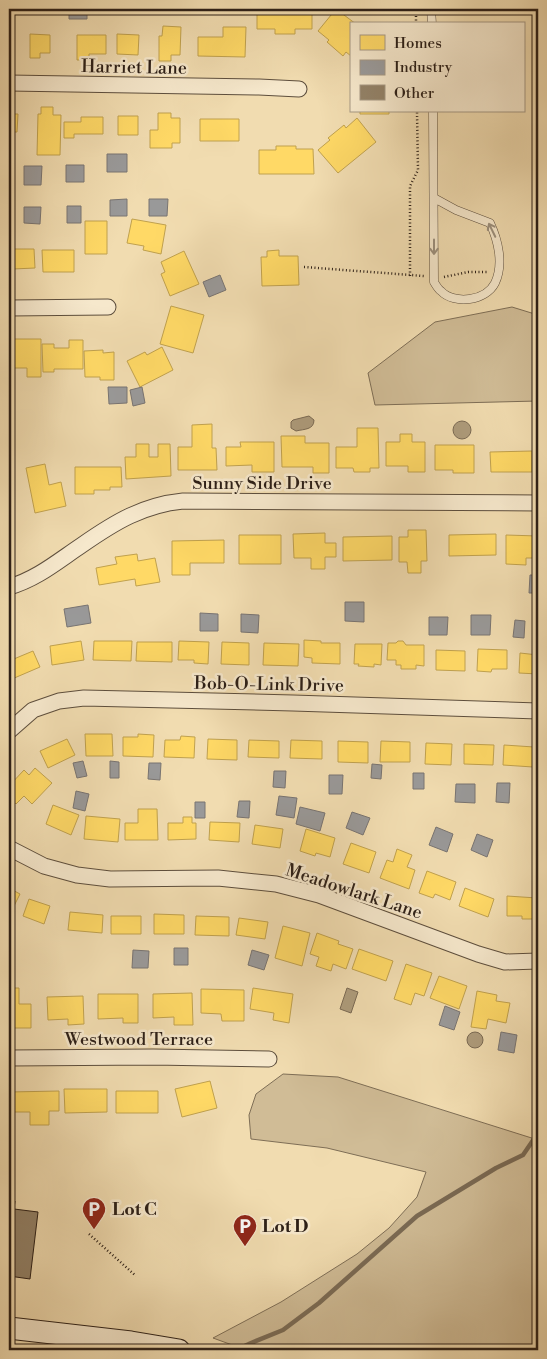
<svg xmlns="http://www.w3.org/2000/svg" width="547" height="1359" font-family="'Libre Bodoni',serif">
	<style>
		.green { fill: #d0bc96; stroke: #7e6e56 }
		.water { fill: #ae9c7c; stroke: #7a6a54 }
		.homes { fill: #ffd966; stroke: #c0a14e }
		.industry { fill: #999; stroke: #787472 }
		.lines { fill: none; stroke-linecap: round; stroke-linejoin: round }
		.stream { stroke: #7a6a54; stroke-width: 4.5 }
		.building { fill: #928167; stroke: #2c1f17 }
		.lane-casing { stroke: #5d4e3d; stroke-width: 9 }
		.street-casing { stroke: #5d4e3d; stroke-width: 17 }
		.secondary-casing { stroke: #2c1f17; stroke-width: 23 }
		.path { stroke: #2c1f17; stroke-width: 2.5; stroke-dasharray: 1 2.5; stroke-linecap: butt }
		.lane { stroke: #f6e8cc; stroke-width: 8 }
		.street { stroke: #f6e8cc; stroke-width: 15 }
		.secondary { stroke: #f6e8cc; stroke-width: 21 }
		.oneway { stroke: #9b8e7b }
		.labels { text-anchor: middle; stroke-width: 5; stroke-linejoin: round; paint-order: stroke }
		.street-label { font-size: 18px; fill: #2c1f17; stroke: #f6e8cc }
		.poi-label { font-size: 18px; font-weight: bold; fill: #2c1f17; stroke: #f6e8cc; text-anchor: start }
	</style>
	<rect width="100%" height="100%" fill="#f1dcb0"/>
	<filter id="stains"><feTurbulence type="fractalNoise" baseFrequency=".004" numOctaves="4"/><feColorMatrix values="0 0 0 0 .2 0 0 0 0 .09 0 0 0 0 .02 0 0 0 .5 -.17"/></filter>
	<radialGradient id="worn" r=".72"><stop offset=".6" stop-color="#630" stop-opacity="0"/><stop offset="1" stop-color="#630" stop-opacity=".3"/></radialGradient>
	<path class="green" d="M 512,307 L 538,315 L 538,401 L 375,405 L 368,373 L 435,322 Z
		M 283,1074 L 338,1077 L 538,1140 L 538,1350 L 246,1350 L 213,1338 L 281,1302 L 357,1254 L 389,1228 L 417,1197 L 426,1172 L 327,1148 L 251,1139 L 249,1115 L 256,1094 Z"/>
	<path class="water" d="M 309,416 L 314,420 C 314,430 304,429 296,431 L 291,428 L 291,422 L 293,420 Z
		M453 430a9 9 0 1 1 18 0a9 9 0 1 1-18 0Z
		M 347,988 L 358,992 L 351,1013 L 340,1009 Z
		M467 1040a8 8 0 1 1 16 0a8 8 0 1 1-16 0Z"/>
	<path class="homes" d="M 257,9 L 312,9 L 312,29 L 295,29 L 295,34 L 275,34 L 275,29 L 257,29 Z
		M 336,9 L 356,24 L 351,24 L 351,56 L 346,52 L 343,56 L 327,42 L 329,40 L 318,31 Z
		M 163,26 L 181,27 L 180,55 L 171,55 L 171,61 L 159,61 L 159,36 L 162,36 Z
		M 223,27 L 246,27 L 245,57 L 198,56 L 198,37 L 223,37 Z
		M 9,30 L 13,30 L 13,52 L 9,52 Z
		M 30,34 L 50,35 L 50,53 L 40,53 L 40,58 L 30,58 Z
		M 117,34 L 139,35 L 138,55 L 117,54 Z
		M 77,35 L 106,35 L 106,54 L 89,54 L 89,60 L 77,60 Z
		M 41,107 L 53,107 L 53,115 L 61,115 L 60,155 L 37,155 L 38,114 L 41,114 Z
		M 360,111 L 389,111 L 389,114 L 360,114 Z
		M 158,113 L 171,113 L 171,118 L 180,118 L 180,143 L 172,143 L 172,148 L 150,148 L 150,130 L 158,130 Z
		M 9,114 L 18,114 L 17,132 L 9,132 Z
		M 118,116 L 138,116 L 138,135 L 118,135 Z
		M 81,117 L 103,117 L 103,134 L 74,134 L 74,138 L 64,138 L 64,122 L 81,122 Z
		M 357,118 L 376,142 L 338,173 L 318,150 L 330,140 L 328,138 L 344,125 L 346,128 Z
		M 200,119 L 239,119 L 239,141 L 200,141 Z
		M 276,146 L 296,146 L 296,149 L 313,149 L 314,174 L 259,174 L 259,150 L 276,150 Z
		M 132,219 L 166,225 L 161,254 L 143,250 L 144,246 L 127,243 Z
		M 85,221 L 107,221 L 107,254 L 85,254 Z
		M 9,249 L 34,249 L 35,268 L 13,269 L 13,273 L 9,273 Z
		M 42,250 L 74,250 L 74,272 L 43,272 Z
		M 279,250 L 279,256 L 298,256 L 299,285 L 262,286 L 261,257 L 267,257 L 267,251 Z
		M 184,251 L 199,284 L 170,296 L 161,274 L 165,272 L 161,262 Z
		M 171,306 L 204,315 L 193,353 L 160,344 Z
		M 9,339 L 41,339 L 41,377 L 27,377 L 27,368 L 9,368 Z
		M 69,340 L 83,340 L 83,369 L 54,369 L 54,372 L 43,372 L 42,344 L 54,344 L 54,348 L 69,348 Z
		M 162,347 L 173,370 L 140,387 L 127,361 L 145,352 L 147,355 Z
		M 103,350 L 103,353 L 114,352 L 114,380 L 100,380 L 100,377 L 85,377 L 84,351 Z
		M 212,424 L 212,448 L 216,448 L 217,470 L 178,470 L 178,447 L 192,447 L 192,425 Z
		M 357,428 L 378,428 L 379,468 L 370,468 L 370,472 L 354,472 L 353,468 L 336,468 L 336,447 L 357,447 Z
		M 400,434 L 412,434 L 412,442 L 425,442 L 425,472 L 408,472 L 408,466 L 386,466 L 386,442 L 400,442 Z
		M 281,436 L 305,436 L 305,443 L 329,443 L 329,473 L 313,473 L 313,467 L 282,467 Z
		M 240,442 L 274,442 L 274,472 L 252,472 L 252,465 L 226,466 L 226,447 L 241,447 Z
		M 136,444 L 149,444 L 149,457 L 158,457 L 158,444 L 170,444 L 171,476 L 126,479 L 125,457 L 136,457 Z
		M 435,445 L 474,445 L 474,473 L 453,473 L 453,470 L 435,470 Z
		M 532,451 L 532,472 L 491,472 L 490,452 Z
		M 45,464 L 49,485 L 61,482 L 66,506 L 35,513 L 26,468 Z
		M 75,467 L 121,467 L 122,487 L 110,487 L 110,490 L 94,490 L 94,494 L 75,494 Z
		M 408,530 L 426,530 L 427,561 L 421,561 L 421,573 L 408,573 L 407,562 L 399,562 L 399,537 L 408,537 Z
		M 325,533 L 325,543 L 336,543 L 336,557 L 325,557 L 325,569 L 311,569 L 311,558 L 294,558 L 293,534 Z
		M 496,534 L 496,555 L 449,556 L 449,535 Z
		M 239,535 L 281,535 L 281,564 L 239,564 Z
		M 506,535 L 538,536 L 538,558 L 526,558 L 526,565 L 506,564 Z
		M 392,536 L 392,560 L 343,561 L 343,537 Z
		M 224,540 L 224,563 L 190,563 L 190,575 L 172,575 L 172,541 Z
		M 137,554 L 138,561 L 155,558 L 160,582 L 136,586 L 135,579 L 99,585 L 96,568 L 117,564 L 115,557 Z
		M 304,640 L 321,641 L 321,643 L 340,643 L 340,664 L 312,663 L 312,658 L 304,657 Z
		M 81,641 L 84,660 L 52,665 L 50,646 Z
		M 94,641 L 132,641 L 131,661 L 93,660 Z
		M 179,641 L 209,642 L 208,664 L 194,663 L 194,660 L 178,660 Z
		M 398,641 L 403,641 L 406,645 L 424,645 L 424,666 L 416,665 L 416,669 L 401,669 L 401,665 L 396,665 L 396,660 L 387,660 L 388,643 L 396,643 Z
		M 137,642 L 172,642 L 172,662 L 136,661 Z
		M 222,642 L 249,643 L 249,665 L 221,664 Z
		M 264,643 L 299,644 L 298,666 L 263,665 Z
		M 355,644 L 382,644 L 381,665 L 374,664 L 374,667 L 358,666 L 359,664 L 354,664 Z
		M 478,649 L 507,650 L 507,669 L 492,669 L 491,672 L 477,671 Z
		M 436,650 L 465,651 L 465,671 L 436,670 Z
		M 33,651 L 40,667 L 12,679 L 9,670 L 9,661 Z
		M 520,653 L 538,655 L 538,674 L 519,673 Z
		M 85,734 L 112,734 L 113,756 L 86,756 Z
		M 138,734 L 154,735 L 153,757 L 123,756 L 123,737 L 138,737 Z
		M 181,736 L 195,737 L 194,758 L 164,757 L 165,740 L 180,740 Z
		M 67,739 L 75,755 L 48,768 L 40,751 Z
		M 208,739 L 237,740 L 237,760 L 207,759 Z
		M 249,740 L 279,741 L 279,758 L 248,757 Z
		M 291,740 L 322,741 L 322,759 L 290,758 Z
		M 338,741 L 368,742 L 368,763 L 338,762 Z
		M 381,741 L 410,742 L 410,762 L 380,762 Z
		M 426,743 L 452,744 L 451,765 L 425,764 Z
		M 464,744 L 494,745 L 493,765 L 464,764 Z
		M 504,745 L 534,747 L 533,767 L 503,765 Z
		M 35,768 L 52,783 L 32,804 L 24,796 L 16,804 L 9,797 L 9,786 L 24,770 L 29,775 Z
		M 53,805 L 79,815 L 71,835 L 46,824 Z
		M 138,809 L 157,809 L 158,840 L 125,840 L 125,823 L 138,823 Z
		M 86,816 L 120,819 L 118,842 L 84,839 Z
		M 183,817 L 192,817 L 192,823 L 196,823 L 196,839 L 168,840 L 168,823 L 183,823 Z
		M 210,822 L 240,823 L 239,842 L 209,840 Z
		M 255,825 L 283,829 L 280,848 L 252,844 Z
		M 306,829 L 335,838 L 330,857 L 316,853 L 315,856 L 300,851 Z
		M 351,843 L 376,852 L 369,873 L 343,864 Z
		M 397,849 L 412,855 L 407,867 L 415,870 L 409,889 L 380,878 L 387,860 L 393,862 Z
		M 427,871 L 456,882 L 450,900 L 435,894 L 433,898 L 419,893 Z
		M 9,888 L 20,894 L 11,912 L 9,911 Z
		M 465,888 L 494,899 L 488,917 L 459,906 Z
		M 507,896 L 537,898 L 536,919 L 522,919 L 522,916 L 507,916 Z
		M 29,899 L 50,906 L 44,924 L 23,916 Z
		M 70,912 L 103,915 L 102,933 L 68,930 Z
		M 154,914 L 184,915 L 184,934 L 154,934 Z
		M 111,916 L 141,916 L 141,934 L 111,934 Z
		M 196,916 L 229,917 L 229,936 L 195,935 Z
		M 239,918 L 268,922 L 265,939 L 236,935 Z
		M 283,926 L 310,933 L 302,966 L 275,958 Z
		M 317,933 L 339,941 L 338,944 L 353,949 L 346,969 L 333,964 L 331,971 L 316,966 L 319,957 L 310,954 Z
		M 359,949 L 393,961 L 386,981 L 352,969 Z
		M 406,964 L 432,973 L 424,996 L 415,993 L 411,1005 L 394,999 Z
		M 439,976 L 467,986 L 459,1009 L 430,998 Z
		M 9,988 L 19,988 L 19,1004 L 31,1004 L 31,1028 L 9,1028 Z
		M 253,988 L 293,994 L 289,1023 L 273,1020 L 274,1013 L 250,1009 Z
		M 201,989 L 244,990 L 244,1021 L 222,1021 L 221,1014 L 201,1013 Z
		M 477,991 L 497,995 L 496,1001 L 510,1003 L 506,1023 L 488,1019 L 486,1029 L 471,1027 Z
		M 192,993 L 193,1025 L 174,1025 L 174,1017 L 153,1018 L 153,994 Z
		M 98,994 L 138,994 L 138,1023 L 123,1023 L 123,1018 L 98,1019 Z
		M 83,996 L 84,1024 L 68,1025 L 68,1019 L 48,1020 L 47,997 Z
		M 210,1081 L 217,1108 L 182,1117 L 175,1089 Z
		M 64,1089 L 107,1089 L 107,1112 L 65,1113 Z
		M 59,1091 L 59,1111 L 49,1111 L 49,1125 L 30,1125 L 30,1112 L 9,1112 L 9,1092 Z
		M 116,1091 L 158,1091 L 158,1113 L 116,1113 Z"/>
	<path class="industry" d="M 69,9 L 87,9 L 87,19 L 69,19 Z
		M 107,154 L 127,154 L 127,172 L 107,172 Z
		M 66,165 L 84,165 L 84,182 L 66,182 Z
		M 24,166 L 42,166 L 41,185 L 24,185 Z
		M 127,199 L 127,216 L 110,216 L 110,200 Z
		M 149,199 L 168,199 L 167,216 L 149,216 Z
		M 67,206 L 81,206 L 81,223 L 67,223 Z
		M 24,207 L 41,207 L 40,224 L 24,223 Z
		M 220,275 L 226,290 L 209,297 L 203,282 Z
		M 108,387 L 127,387 L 127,403 L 109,404 Z
		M 142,387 L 145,403 L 133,406 L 130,390 Z
		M 530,575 L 538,575 L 538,593 L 529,593 Z
		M 345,602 L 364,602 L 364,622 L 345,621 Z
		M 88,605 L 91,623 L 67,627 L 64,609 Z
		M 200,613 L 218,614 L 218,631 L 200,631 Z
		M 241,614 L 259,615 L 258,633 L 241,632 Z
		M 471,615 L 491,615 L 490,635 L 471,635 Z
		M 429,617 L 448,617 L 447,635 L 429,635 Z
		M 515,620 L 525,621 L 524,638 L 513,637 Z
		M 83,761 L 87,776 L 77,778 L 73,763 Z
		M 110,761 L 119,762 L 119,778 L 110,778 Z
		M 149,763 L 161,763 L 160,780 L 148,779 Z
		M 372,764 L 382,765 L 381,779 L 371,778 Z
		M 274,771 L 286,771 L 285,788 L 273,787 Z
		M 413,773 L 424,773 L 424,789 L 413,789 Z
		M 329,775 L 343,775 L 342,794 L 329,794 Z
		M 497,783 L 510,783 L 509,803 L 496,802 Z
		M 456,784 L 475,784 L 475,803 L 455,802 Z
		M 76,791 L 89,794 L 85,811 L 73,808 Z
		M 279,796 L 297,798 L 294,818 L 276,815 Z
		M 239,801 L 250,801 L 249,818 L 237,817 Z
		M 195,802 L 205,802 L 205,818 L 195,818 Z
		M 300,807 L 325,813 L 320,831 L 296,824 Z
		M 352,812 L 370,818 L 363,835 L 346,828 Z
		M 436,827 L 453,834 L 447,852 L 429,845 Z
		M 477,834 L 493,840 L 487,857 L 471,850 Z
		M 174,948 L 188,948 L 188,965 L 174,965 Z
		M 133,950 L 149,951 L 148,968 L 132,968 Z
		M 252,950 L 269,955 L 264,970 L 248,965 Z
		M 445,1006 L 460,1012 L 454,1030 L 439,1025 Z
		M 501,1032 L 517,1035 L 514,1053 L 498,1050 Z"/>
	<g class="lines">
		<path class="stream" d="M 236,1350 L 251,1343 L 283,1330 L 319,1303 L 417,1216 L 496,1168 L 523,1155 L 538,1133"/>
	</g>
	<path class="building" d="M 9,1201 L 15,1201 L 14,1209 L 38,1212 L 30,1279 L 9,1276 Z"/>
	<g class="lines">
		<g class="lane-casing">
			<path id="lane" d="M 431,9 L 432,24
				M 433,111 L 434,282 C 436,285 438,289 441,291 C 454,305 486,301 495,283 C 504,264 498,240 490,223 L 456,210 L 434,198"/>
		</g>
		<g class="street-casing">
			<path id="street" d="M 9,83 L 259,87 L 299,89
				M 9,308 L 108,307
				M 9,587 C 37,579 58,561 82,545 C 115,522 143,505 183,501 L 538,503
				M 9,731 L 33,710 L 59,701 L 84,698 L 293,703 L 538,711
				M 9,848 L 44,866 L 77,875 L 110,879 L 218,878 L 276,884 L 319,895 L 478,954 L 505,962 L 538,961
				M 9,1058 L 153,1057 L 269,1059"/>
		</g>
		<g class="secondary-casing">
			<path id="secondary" d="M 9,1328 L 131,1342 L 179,1350"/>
		</g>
		<path class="path" d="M 416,9 L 416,24
			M 304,267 L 424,276
			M 410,276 L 410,186 L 418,170 L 417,111
			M 444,277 L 468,272 L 488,272
			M 89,1234 L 136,1276"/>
		<use href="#lane" class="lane"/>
		<use href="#street" class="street"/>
		<use href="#secondary" class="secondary"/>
	</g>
	<defs><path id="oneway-shaft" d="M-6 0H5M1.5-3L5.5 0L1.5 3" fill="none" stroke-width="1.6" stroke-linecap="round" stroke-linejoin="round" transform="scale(1.25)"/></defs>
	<g class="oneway">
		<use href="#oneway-shaft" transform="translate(492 230) rotate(-116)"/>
		<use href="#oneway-shaft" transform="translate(434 247) rotate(90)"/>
	</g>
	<defs>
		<g id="parking-pin" transform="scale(1.25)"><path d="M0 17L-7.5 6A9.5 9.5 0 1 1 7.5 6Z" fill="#8f2418" stroke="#f6e8cc"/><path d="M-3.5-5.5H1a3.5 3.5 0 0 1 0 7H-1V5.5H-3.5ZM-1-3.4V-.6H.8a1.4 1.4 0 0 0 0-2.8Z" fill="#fff"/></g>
	</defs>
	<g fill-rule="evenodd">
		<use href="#parking-pin" x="94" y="1209"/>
		<use href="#parking-pin" x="245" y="1226"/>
	</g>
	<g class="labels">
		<g class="street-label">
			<text transform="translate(134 67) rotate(1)" y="6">Harriet Lane</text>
			<text x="262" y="489">Sunny Side Drive</text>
			<text transform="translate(269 684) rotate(1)" y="6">Bob-O-Link Drive</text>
			<text transform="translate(354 891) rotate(18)" y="6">Meadowlark Lane</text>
			<text x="139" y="1045">Westwood Terrace</text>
		</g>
		<g class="poi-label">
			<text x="112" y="1215">Lot C</text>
			<text x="262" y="1232">Lot D</text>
		</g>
	</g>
	<rect width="547" height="1359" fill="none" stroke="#f1dcb0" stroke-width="30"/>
	<rect x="10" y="10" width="527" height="1339" fill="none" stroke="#2c1f17" stroke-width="2.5"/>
	<rect x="15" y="15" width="517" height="1329" fill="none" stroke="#2c1f17"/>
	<rect x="350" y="22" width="175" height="90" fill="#f6e8cc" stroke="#a59884"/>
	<rect x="360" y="35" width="25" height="15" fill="#ffd966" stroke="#a59884"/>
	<text x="394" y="48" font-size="15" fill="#2c1f17">Homes</text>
	<rect x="360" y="60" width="25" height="15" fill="#999999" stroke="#a59884"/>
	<text x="394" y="72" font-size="15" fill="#2c1f17">Industry</text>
	<rect x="360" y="85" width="25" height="15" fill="#928167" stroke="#a59884"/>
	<text x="394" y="98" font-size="15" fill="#2c1f17">Other</text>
	<rect width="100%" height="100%" filter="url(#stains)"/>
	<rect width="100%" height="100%" fill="url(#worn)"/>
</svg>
